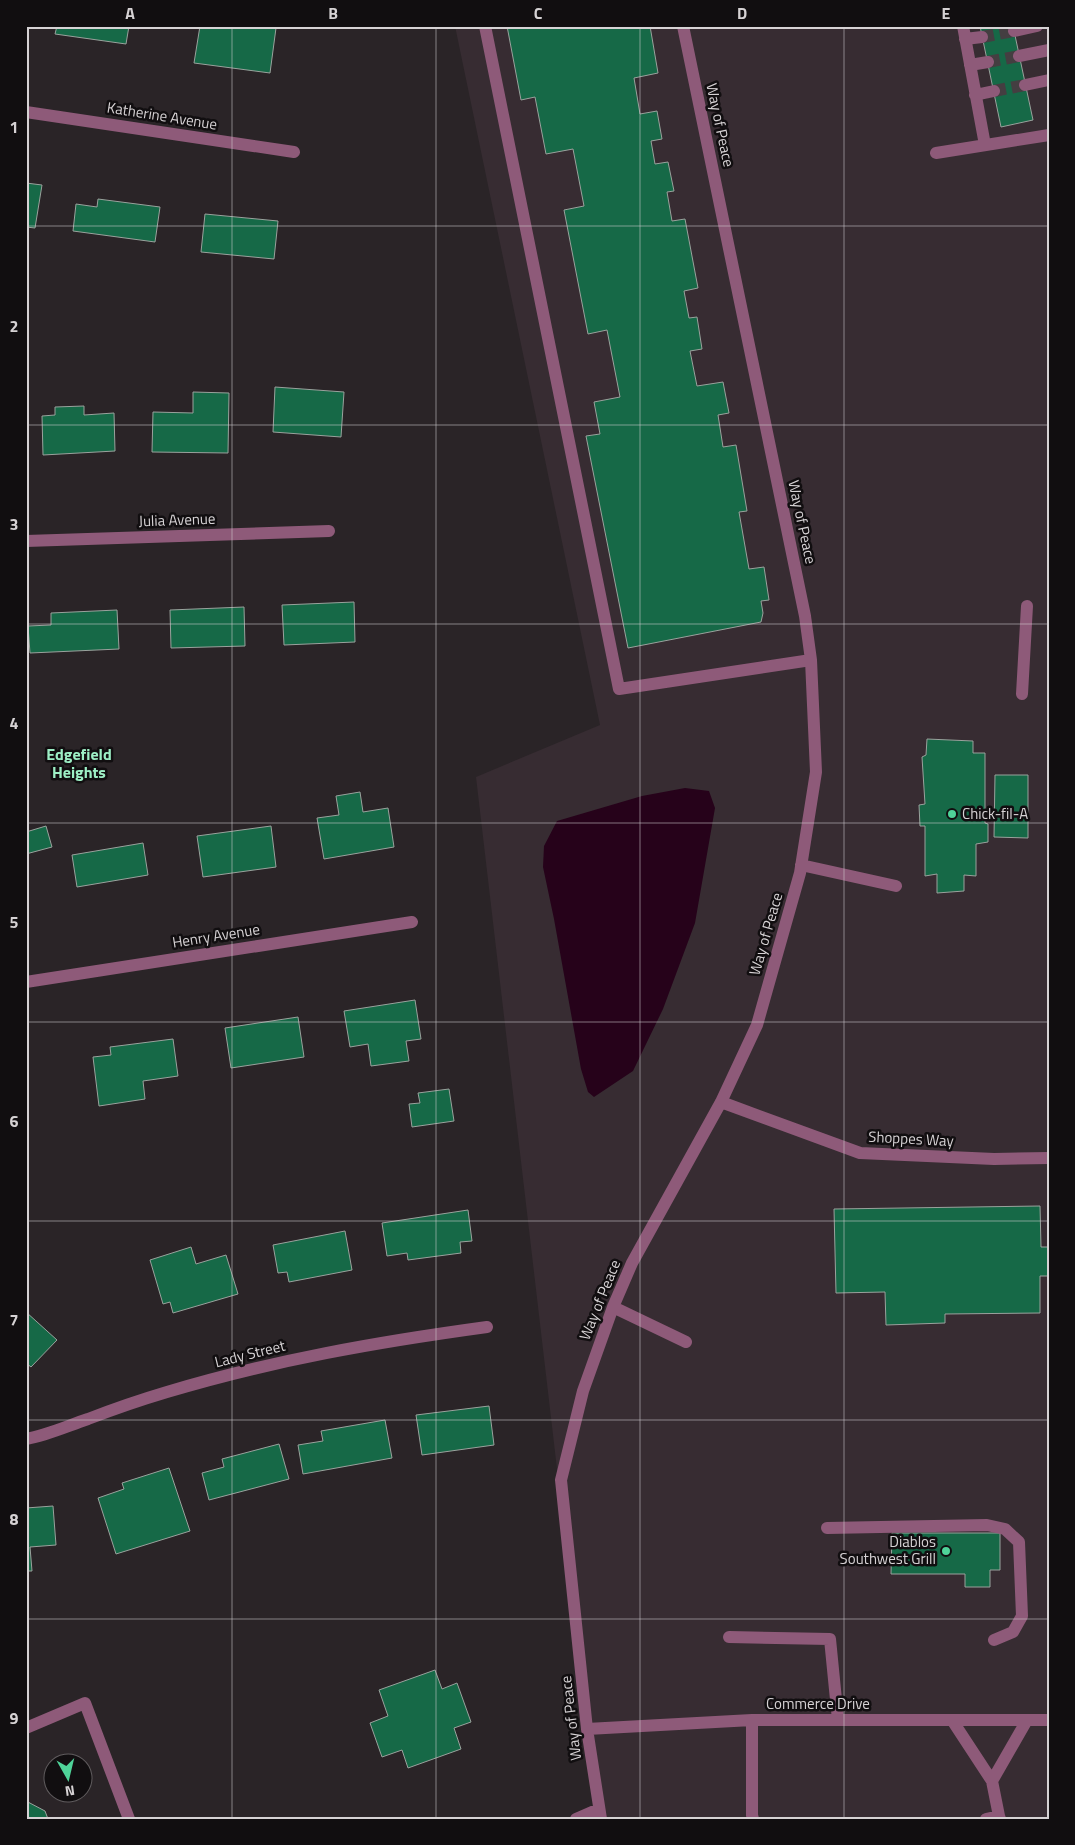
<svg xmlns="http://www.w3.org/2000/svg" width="1075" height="1845" font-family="'Titillium Web',sans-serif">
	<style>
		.built { fill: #372c32 }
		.water { fill: #26021a }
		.building { fill: #166947; stroke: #9aa29d }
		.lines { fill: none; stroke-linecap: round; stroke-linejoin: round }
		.minor-tunnel { stroke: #443e41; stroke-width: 12; stroke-dasharray: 12 6; stroke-linecap: butt }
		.minor { stroke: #8e5a79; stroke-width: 12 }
		.grid { fill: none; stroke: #d6d2d4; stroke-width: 1; stroke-opacity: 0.55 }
		.poi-dot { fill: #4fd399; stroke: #110e10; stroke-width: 2 }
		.labels { text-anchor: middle; stroke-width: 5; stroke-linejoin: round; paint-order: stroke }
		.street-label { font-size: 15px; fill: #d6d2d4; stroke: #110e10 }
		.poi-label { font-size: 15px; fill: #d6d2d4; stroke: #110e10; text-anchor: start }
		.neighbourhood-label { font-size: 16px; font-weight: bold; fill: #9defc5; stroke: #110e10 }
		.neatline { fill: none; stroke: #d6d2d4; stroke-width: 2 }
		.grid-label { font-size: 16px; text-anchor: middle; font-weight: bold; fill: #d6d2d4 }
	</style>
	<rect width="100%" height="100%" fill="#2a2427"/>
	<path class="built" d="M 455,26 L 1049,26 L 1049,1819 L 598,1819 L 476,777 L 600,725 Z"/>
	<path class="water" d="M 685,788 L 709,791 L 715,808 L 695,923 L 663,1009 L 633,1071 L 594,1097 L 588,1092 L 581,1069 L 554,919 L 543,867 L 544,846 L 557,821 L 642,796 Z"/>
	<path class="building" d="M 57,26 L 129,26 L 126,44 L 55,34 Z
		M 200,26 L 260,26 L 276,28 L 270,73 L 194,63 Z
		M 507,26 L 650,26 L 658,73 L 634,78 L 640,114 L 657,111 L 662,139 L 651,141 L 655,164 L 668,162 L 674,191 L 667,192 L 672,221 L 685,219 L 698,288 L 684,291 L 689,318 L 697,317 L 702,349 L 690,351 L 697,386 L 723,382 L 729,413 L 718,415 L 723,447 L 736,445 L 747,511 L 739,512 L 749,569 L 764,567 L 769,600 L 761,601 L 763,613 L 761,622 L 628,648 L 586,436 L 600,434 L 594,402 L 620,397 L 607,330 L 588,334 L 564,210 L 584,206 L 573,149 L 546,154 L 535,97 L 521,100 Z
		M 980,26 L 1013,26 L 1033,120 L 1001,127 Z
		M 26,183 L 42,185 L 35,228 L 26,227 Z
		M 98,199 L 160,207 L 155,242 L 73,231 L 76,204 L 97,207 Z
		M 205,214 L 278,221 L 274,259 L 201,252 Z
		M 275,387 L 344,392 L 341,437 L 273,432 Z
		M 193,392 L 229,393 L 228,453 L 152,452 L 153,412 L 193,413 Z
		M 84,406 L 84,415 L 114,413 L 115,451 L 43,455 L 42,416 L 55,415 L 55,407 Z
		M 354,602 L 355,642 L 284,645 L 282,605 Z
		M 244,607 L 245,646 L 171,648 L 170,610 Z
		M 117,610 L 119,649 L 30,653 L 28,626 L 51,625 L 51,613 Z
		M 927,739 L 973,741 L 973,753 L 985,753 L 985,823 L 988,824 L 988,842 L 976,844 L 976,876 L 964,875 L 964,891 L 937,893 L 937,874 L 925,876 L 925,826 L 920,826 L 919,805 L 925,804 L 922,757 L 926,755 Z
		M 995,775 L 1028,775 L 1028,838 L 994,837 Z
		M 360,792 L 363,812 L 388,808 L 394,847 L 324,859 L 317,818 L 339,815 L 336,796 Z
		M 46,826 L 52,847 L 26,854 L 26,832 Z
		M 271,826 L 276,867 L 203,877 L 197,836 Z
		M 143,843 L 148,875 L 77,887 L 72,855 Z
		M 415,1000 L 421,1039 L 406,1041 L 409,1061 L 371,1066 L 368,1044 L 350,1047 L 344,1011 Z
		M 298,1017 L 304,1057 L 231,1068 L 225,1028 Z
		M 173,1039 L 178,1076 L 143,1081 L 145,1099 L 99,1106 L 93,1057 L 111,1055 L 110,1047 Z
		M 449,1089 L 454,1121 L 412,1127 L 409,1104 L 420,1103 L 418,1093 Z
		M 1040,1206 L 1041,1247 L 1049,1247 L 1049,1276 L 1040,1276 L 1040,1313 L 945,1314 L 945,1323 L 886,1325 L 885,1292 L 836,1293 L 834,1209 Z
		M 468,1210 L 472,1241 L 460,1242 L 461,1253 L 408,1260 L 407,1253 L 387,1256 L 382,1223 Z
		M 345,1231 L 352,1270 L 289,1282 L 287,1272 L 278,1273 L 273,1245 Z
		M 191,1247 L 196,1264 L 226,1255 L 238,1294 L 173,1313 L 170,1302 L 163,1304 L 150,1260 Z
		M 26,1312 L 57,1340 L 31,1367 L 26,1363 Z
		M 489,1406 L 494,1445 L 422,1455 L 416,1415 Z
		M 385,1420 L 392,1458 L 303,1474 L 298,1445 L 323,1441 L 321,1431 Z
		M 279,1444 L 289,1479 L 209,1500 L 202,1473 L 224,1467 L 222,1459 Z
		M 169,1468 L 190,1531 L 116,1554 L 98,1498 L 124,1489 L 122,1483 Z
		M 53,1506 L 56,1545 L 30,1547 L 32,1571 L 26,1571 L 26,1508 Z
		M 892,1533 L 1000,1533 L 1000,1570 L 990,1570 L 990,1587 L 965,1587 L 965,1574 L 891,1574 Z
		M 435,1670 L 442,1689 L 457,1683 L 471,1722 L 454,1728 L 461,1749 L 408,1768 L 402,1750 L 382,1757 L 370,1723 L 388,1716 L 379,1690 Z
		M 26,1801 L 45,1811 L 48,1819 L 26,1819 Z"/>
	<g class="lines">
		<path class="minor-tunnel" d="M 982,37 L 1014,31
			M 988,62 L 1019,56
			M 994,91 L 1025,85"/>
		<path class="minor" d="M 485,26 L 619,689 L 811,660
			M 963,26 L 985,145
			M 1014,31 L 1037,26
			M 965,39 L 982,37
			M 1019,56 L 1049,50
			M 970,65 L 988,62
			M 1025,85 L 1049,80
			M 975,95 L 994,91
			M 26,112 L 294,152
			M 936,153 L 1049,135
			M 26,541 L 329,531
			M 1022,694 L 1027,606
			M 801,865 L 896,886
			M 26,982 L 412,922
			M 721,1102 L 860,1153 L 994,1159 L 1049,1158
			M 613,1307 L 686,1342
			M 26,1439 C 48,1435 67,1426 88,1419 C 114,1409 140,1400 167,1392 C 274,1360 377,1342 487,1327
			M 827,1528 L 987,1525 L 1005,1529 L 1019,1542 L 1022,1616 L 1013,1632 L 994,1640
			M 729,1637 L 830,1639 L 838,1720
			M 752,1720 L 752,1815 L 753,1819
			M 952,1720 L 992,1781 L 999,1816
			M 26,1728 L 85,1703 L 129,1819
			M 587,1729 L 752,1720 L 1049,1720
			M 992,1781 L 1027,1720
			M 576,1819 L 599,1809
			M 601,1819 L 587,1729 L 561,1480 L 583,1391 L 613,1307 L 632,1263 L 721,1102 L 757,1025 L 800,873 L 816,772 L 811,660 L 805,616 L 683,26
			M 986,1819 L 999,1816 L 1000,1819"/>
	</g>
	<path class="grid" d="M 232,26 L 232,1819M 436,26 L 436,1819M 640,26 L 640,1819M 844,26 L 844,1819M 26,226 L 1049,226M 26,425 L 1049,425M 26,624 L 1049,624M 26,823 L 1049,823M 26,1022 L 1049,1022M 26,1221 L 1049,1221M 26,1420 L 1049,1420M 26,1619 L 1049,1619"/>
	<g class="poi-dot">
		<circle cx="952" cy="814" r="5"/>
		<circle cx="946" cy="1551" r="5"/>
	</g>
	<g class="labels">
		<g class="street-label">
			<text transform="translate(162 116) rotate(9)" y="5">Katherine Avenue</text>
			<text transform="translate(720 125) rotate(78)" y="5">Way of Peace</text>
			<text transform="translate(177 520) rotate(-2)" y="5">Julia Avenue</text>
			<text transform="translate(802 522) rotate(78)" y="5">Way of Peace</text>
			<text transform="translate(766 934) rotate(-74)" y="5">Way of Peace</text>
			<text transform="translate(216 936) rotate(-9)" y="5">Henry Avenue</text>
			<text transform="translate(911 1139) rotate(3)" y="5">Shoppes Way</text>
			<text transform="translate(600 1300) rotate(-68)" y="5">Way of Peace</text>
			<text transform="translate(250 1354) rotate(-14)" y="5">Lady Street</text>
			<text x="818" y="1709">Commerce Drive</text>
			<text transform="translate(571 1718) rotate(-97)" y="5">Way of Peace</text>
		</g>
		<g class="poi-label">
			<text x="962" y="819">Chick-fil-A</text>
			<text x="936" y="1547" text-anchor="end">Diablos<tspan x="936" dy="17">Southwest Grill</tspan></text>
		</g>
		<g class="neighbourhood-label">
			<text x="79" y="760">Edgefield<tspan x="79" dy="18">Heights</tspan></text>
		</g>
	</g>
	<rect width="1075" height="1845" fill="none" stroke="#110e10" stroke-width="55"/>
	<g transform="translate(68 1778) rotate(172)"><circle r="24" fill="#110e10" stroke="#605c5e"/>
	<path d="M0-4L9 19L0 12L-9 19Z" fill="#4fd399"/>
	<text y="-8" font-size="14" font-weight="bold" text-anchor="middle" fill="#d6d2d4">N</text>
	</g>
	<rect x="28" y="28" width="1020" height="1790" class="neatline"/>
	<g class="grid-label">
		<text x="130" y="19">A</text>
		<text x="333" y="19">B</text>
		<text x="538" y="19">C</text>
		<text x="742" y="19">D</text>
		<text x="946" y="19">E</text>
		<text x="14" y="133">1</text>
		<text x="14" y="332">2</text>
		<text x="14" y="530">3</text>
		<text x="14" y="729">4</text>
		<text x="14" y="928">5</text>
		<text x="14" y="1127">6</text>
		<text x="14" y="1326">7</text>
		<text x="14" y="1525">8</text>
		<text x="14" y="1724">9</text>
	</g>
</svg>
